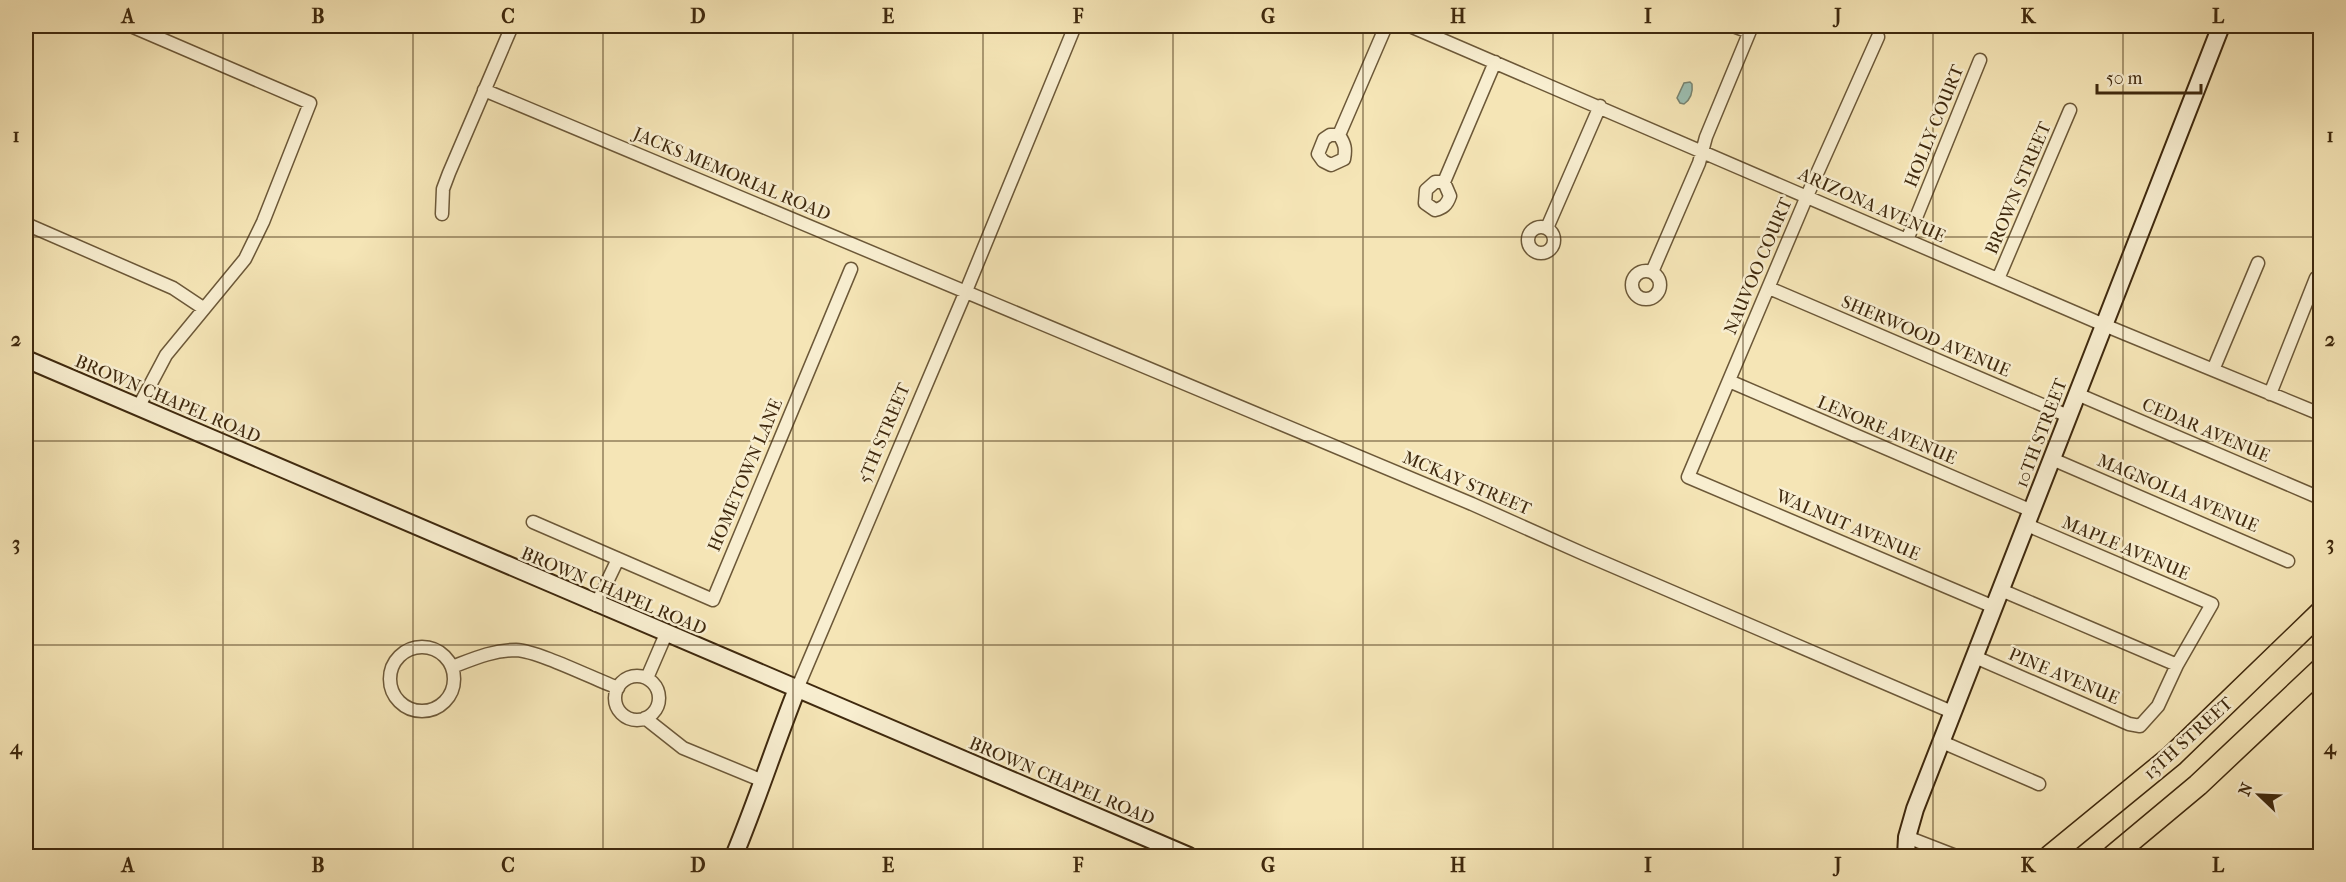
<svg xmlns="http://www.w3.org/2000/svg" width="2346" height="882" font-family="'IM FELL French Canon',serif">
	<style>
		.water { fill: #9cbfb2; stroke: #778370; stroke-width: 1.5 }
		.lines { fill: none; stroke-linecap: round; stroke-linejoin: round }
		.street-casing { stroke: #6c5838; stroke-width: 15 }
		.secondary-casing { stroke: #3f290e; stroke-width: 20 }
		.highway-casing { stroke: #3f290e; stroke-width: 24 }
		.street { stroke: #f8eed0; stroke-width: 12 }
		.secondary { stroke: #f8eed0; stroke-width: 16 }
		.highway { stroke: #f5e5b6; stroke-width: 21 }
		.grid { fill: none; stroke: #3f290e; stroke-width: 1.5; stroke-opacity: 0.55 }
		.labels { text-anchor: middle; stroke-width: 5; stroke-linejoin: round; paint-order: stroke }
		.street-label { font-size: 18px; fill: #3f290e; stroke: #f8eed0 }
		.neatline { fill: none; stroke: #3f290e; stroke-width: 2 }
		.grid-label { font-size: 20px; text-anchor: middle; font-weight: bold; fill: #3f290e }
	</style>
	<rect width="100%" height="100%" fill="#f5e5b6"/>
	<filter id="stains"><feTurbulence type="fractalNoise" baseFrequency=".00333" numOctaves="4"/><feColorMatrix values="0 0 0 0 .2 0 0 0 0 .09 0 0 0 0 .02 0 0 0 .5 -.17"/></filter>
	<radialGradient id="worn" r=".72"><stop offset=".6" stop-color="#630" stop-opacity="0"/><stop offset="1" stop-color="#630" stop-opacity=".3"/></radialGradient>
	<path class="water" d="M 1690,82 L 1692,84 C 1693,92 1691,99 1684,104 L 1680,103 L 1677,98 L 1684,83 Z"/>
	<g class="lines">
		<g class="street-casing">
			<path id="street" d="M 131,26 L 310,103 L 263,222 L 245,259 L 166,355 L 139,406
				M 1410,26 L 2104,325 L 2320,414
				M 1733,26 L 1749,32
				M 1878,37 L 1807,196 L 1688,477 L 1994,607
				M 484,90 L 1472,504 L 1584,554 L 1952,712
				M 1330,135 L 1339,135 C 1345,144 1346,149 1344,159 L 1331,165 L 1323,161 L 1318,154 L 1324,139 Z
				M 1339,135 L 1386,26
				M 1444,182 L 1450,196 C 1447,205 1443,208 1435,210 L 1425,203 L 1426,190 L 1435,182 L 1444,182 L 1495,62
				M 442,214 L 443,189 L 449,173 L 512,26
				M 26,224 L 173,288 L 203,308
				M1528 240a13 13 0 1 1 26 0a13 13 0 1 1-26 0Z
				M 1547,228 L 1600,106
				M 1907,240 L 1980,60
				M1632 285a14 14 0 1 1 28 0a14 14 0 1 1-28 0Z
				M 1652,272 L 1699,163 L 1706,137 L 1752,26
				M 1998,279 L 2070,110
				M 1769,288 L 2068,416
				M 2213,370 L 2258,263
				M 1729,381 L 2032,511
				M 2077,394 L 2320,498
				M 2270,394 L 2316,278
				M 2052,459 L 2288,561
				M 533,522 L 713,600 L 851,269
				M 2001,590 L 2177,665
				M 596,605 L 618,559
				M390 679a32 32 0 1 1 64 0a32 32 0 1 1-64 0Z
				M 1975,657 L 2129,724 L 2140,726 L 2158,706 L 2177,665 L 2212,604 L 2027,525
				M 452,667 C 473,659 493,650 516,650 C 538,651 594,679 618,688
				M615 698a22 22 0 1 1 44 0a22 22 0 1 1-44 0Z
				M 647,678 L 666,634
				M 797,689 L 966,291 L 1075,26
				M 645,718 L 683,748 L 763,781
				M 1942,742 L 2039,784
				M 1907,837 L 1956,856"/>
		</g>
		<g class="secondary-casing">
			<path id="secondary" d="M 26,359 L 1189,856
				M 734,856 C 757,801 775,744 797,689
				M 1906,856 L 1907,837 L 1915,809 L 2221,26"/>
		</g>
		<g class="highway-casing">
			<path id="highway" d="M 2050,856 L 2172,756 L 2320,613
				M 2113,856 L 2198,785 L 2320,670"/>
		</g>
		<use href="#street" class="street"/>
		<use href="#secondary" class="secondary"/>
		<use href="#highway" class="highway"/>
	</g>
	<path class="grid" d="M 223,26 L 223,856M 413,26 L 413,856M 603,26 L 603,856M 793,26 L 793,856M 983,26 L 983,856M 1173,26 L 1173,856M 1363,26 L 1363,856M 1553,26 L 1553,856M 1743,26 L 1743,856M 1933,26 L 1933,856M 2123,26 L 2123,856M 26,237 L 2320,237M 26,441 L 2320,441M 26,645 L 2320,645"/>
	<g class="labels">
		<g class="street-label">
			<text transform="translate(1934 126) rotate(-68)" y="6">HOLLY COURT</text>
			<text transform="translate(732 174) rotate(23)" y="6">JACKS MEMORIAL ROAD</text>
			<text transform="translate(2018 188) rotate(-67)" y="6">BROWN STREET</text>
			<text transform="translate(1872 205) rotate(24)" y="6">ARIZONA AVENUE</text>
			<text transform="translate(1758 266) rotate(-67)" y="6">NAUVOO COURT</text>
			<text transform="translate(1926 336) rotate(23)" y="6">SHERWOOD AVENUE</text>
			<text transform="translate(168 399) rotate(23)" y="6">BROWN CHAPEL ROAD</text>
			<text transform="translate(1887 430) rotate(23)" y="6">LENORE AVENUE</text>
			<text transform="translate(2206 430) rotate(23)" y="6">CEDAR AVENUE</text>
			<text transform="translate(884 433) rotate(-67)" y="6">5TH STREET</text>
			<text transform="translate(2041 433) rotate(-69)" y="6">10TH STREET</text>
			<text transform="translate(745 475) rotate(-67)" y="6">HOMETOWN LANE</text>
			<text transform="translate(1467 483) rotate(23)" y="6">MCKAY STREET</text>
			<text transform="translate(2178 493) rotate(23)" y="6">MAGNOLIA AVENUE</text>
			<text transform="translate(1848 525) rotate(23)" y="6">WALNUT AVENUE</text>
			<text transform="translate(2126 548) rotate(23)" y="6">MAPLE AVENUE</text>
			<text transform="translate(614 591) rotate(23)" y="6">BROWN CHAPEL ROAD</text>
			<text transform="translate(2064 676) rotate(23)" y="6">PINE AVENUE</text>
			<text transform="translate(2188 738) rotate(-42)" y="6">13TH STREET</text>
			<text transform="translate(1062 781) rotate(23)" y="6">BROWN CHAPEL ROAD</text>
		</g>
	</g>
	<rect width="2346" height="882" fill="none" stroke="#f5e5b6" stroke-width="66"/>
	<g transform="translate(2259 795) rotate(293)" stroke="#f8eed0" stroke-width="4.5" paint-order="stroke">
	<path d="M0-4.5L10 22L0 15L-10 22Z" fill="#3f290e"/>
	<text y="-9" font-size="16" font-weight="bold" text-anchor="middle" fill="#3f290e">N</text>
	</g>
	<path d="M2097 84v9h104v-9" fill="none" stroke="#3f290e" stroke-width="3"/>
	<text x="2106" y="84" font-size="18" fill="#3f290e" stroke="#f8eed0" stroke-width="4.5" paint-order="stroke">50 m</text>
	<rect x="33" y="33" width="2280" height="816" class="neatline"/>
	<g class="grid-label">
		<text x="128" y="23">A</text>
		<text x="318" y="23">B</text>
		<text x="508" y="23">C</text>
		<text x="698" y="23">D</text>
		<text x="888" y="23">E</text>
		<text x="1078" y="23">F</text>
		<text x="1268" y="23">G</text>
		<text x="1458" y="23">H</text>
		<text x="1648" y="23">I</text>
		<text x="1838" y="23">J</text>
		<text x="2028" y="23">K</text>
		<text x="2218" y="23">L</text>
		<text x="16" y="142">1</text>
		<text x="2330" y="142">1</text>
		<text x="16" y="346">2</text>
		<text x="2330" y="346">2</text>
		<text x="16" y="550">3</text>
		<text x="2330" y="550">3</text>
		<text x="16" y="754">4</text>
		<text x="2330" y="754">4</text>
		<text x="128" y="872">A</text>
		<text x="318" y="872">B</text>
		<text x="508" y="872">C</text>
		<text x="698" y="872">D</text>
		<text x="888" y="872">E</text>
		<text x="1078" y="872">F</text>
		<text x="1268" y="872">G</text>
		<text x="1458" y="872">H</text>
		<text x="1648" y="872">I</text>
		<text x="1838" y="872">J</text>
		<text x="2028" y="872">K</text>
		<text x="2218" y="872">L</text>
	</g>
	<rect width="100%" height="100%" filter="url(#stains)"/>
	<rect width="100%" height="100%" fill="url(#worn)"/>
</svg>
